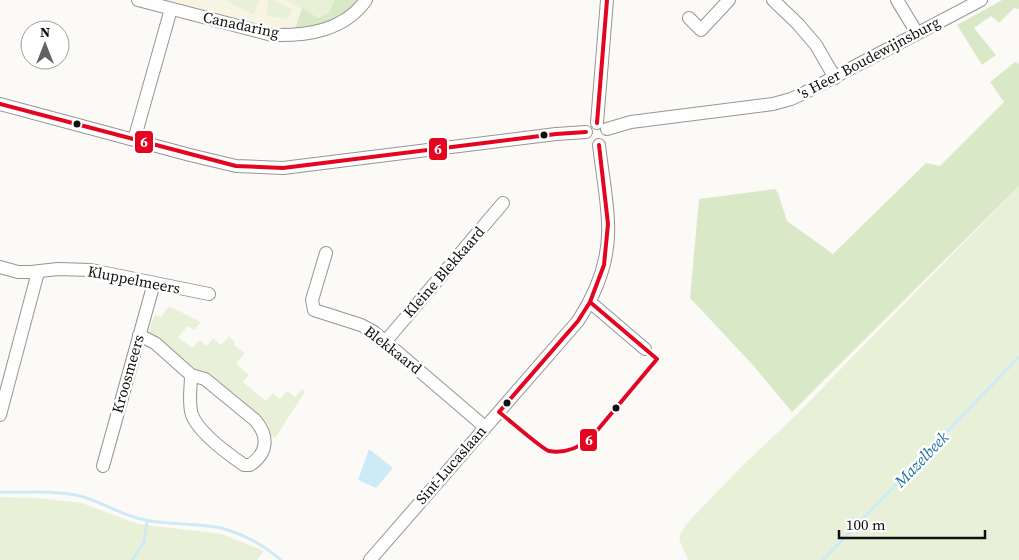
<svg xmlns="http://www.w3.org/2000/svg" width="1019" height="560" font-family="'Source Serif 4',serif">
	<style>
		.farmland { fill: #f8f4e4 }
		.green { fill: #e8f1d7 }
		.forest { fill: #d9e8c6 }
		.water { fill: #ceeaf6 }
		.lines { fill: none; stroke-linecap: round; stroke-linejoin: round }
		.stream { stroke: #ceeaf6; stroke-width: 3 }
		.minor-casing { stroke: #969594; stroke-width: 14 }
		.minor { stroke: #fffefe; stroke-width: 12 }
		.bus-1-casing { stroke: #fff; stroke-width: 8 }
		.bus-1 { stroke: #e40521; stroke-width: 4 }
		.bus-dot { fill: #101010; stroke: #fff; stroke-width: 2 }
		.labels { text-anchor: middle; stroke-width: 5; stroke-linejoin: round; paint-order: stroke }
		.street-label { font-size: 15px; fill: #101010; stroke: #fff }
		.water-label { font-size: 16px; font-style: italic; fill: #1c719f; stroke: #fff }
		.line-badge { stroke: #fff; stroke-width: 2 }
		.badge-label { font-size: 14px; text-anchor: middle; font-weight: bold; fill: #fff }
	</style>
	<rect width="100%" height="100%" fill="#fcfaf7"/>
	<path class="farmland" d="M 156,0 L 359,0 L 295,30 L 276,30 L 199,9 L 196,11 Z"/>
	<path class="green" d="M 225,0 L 259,0 L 254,15 Z
		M 269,0 L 274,0 L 293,10 L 287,19 L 266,15 Z
		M 286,0 L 335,0 L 328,14 L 318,18 Z
		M 1019,186 L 1019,560 L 688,560 L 679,539 L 681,532 L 689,521 L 740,468 L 795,416 Z
		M 169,306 L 201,322 L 194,330 L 188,326 L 178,337 L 192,348 L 199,340 L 207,346 L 213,338 L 221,345 L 229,336 L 235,342 L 234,345 L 245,353 L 236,364 L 249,375 L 243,382 L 266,401 L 273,393 L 280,399 L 287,391 L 295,397 L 302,389 L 305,392 L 275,438 L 267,434 L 148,332 L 155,315 L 161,317 Z
		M 0,497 L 37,498 L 82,503 L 138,524 L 222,534 L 264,551 L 257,560 L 0,560 Z"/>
	<path class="forest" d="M 335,0 L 359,0 L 346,14 L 319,25 L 295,30 L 302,8 L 318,18 L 328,14 Z
		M 1002,0 L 1019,0 L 1019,9 L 1014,8 L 999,23 L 991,16 L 974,28 L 996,55 L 982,65 L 957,25 Z
		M 1015,62 L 1019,64 L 1019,186 L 792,412 L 752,364 L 690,298 L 699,199 L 775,189 L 778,193 L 787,221 L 833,254 L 926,163 L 940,166 L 1004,102 L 990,82 Z"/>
	<path class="water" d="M 369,449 L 393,468 L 376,488 L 358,480 Z"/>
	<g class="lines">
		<path class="stream" d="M 0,492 C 26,493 55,490 80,496 C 103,502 122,516 145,520 C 169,525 196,523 221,528 C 243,534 264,545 281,560
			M 132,560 L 144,542 L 147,521
			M 823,560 L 1019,357"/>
		<g class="minor-casing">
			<path id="minor" d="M 138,0 L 272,35 C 307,36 344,31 366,0
				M 773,0 L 798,24 L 816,45 L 835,78
				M 897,0 L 917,33
				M 689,18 L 701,30 L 729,0
				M 0,104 L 190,155 L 236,166 L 283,168 L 556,134 L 586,132
				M 597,123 L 607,0
				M 607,129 L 631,122 L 773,104 L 791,99 L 804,93 L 981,0
				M 134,140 L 171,9
				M 326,253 L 312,300 L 314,310 L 361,325 L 374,332 L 485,427
				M 0,267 L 18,272 L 31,272 L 58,269 L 91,270 L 209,294
				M 590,302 L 645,349
				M 139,335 L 155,343 L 191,375 C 191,388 188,403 192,415 C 199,433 228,454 244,465 L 250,465 C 268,453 269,436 255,420 L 205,379 L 191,375
				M 385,342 L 503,203
				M 0,415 L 38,272
				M 103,466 L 154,283
				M 370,560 L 578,321 C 597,292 610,257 608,222 C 607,197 602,171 599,145"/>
		</g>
		<use href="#minor" class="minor"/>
		<g class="bus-1-casing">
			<path id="bus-1" d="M 0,104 L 236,166 L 283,168 L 556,134 L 586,132
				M 597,123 L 607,0
				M 590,302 L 657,359
				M 499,412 L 578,321 L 590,302 L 604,265 L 608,224 L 599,145
				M 499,412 C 507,418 543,450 549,451 C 565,454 578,448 590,439 L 657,359"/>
		</g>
		<use href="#bus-1" class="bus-1"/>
	</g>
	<g class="bus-dot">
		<circle cx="77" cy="124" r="4.5"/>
		<circle cx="544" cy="135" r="4.5"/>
		<circle cx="507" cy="403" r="4.5"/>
		<circle cx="616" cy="408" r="4.5"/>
	</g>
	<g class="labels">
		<g class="street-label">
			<text transform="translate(241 25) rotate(12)" y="5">Canadaring</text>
			<text transform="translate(869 58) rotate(-28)" y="5">'s Heer Boudewijnsburg</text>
			<text transform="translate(444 272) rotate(-49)" y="5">Kleine Blekkaard</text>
			<text transform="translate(134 280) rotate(11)" y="5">Kluppelmeers</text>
			<text transform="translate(393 350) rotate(38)" y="5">Blekkaard</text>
			<text transform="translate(128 374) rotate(-74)" y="5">Kroosmeers</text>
			<text transform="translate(451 465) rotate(-49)" y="5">Sint-Lucaslaan</text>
		</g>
		<g class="water-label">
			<text transform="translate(921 459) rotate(-46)" y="6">Mazelbeek</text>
		</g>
	</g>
	<g class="line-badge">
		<rect x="134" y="130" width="20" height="24" rx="5" fill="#e40521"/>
		<rect x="428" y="137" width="20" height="24" rx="5" fill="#e40521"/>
		<rect x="579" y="428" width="19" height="24" rx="5" fill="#e40521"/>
	</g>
	<g class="badge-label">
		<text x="144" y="147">6</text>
		<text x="438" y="154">6</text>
		<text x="589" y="445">6</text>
	</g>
	<g transform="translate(45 45)"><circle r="24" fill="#ffffff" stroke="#9f9f9f"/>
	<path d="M0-4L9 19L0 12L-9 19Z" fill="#636261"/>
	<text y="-8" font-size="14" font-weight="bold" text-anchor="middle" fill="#101010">N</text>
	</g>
	<path d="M839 530v8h146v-8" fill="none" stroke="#101010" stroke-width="2.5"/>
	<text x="846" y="530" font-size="15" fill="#101010" stroke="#ffffff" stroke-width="4" paint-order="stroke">100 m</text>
</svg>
